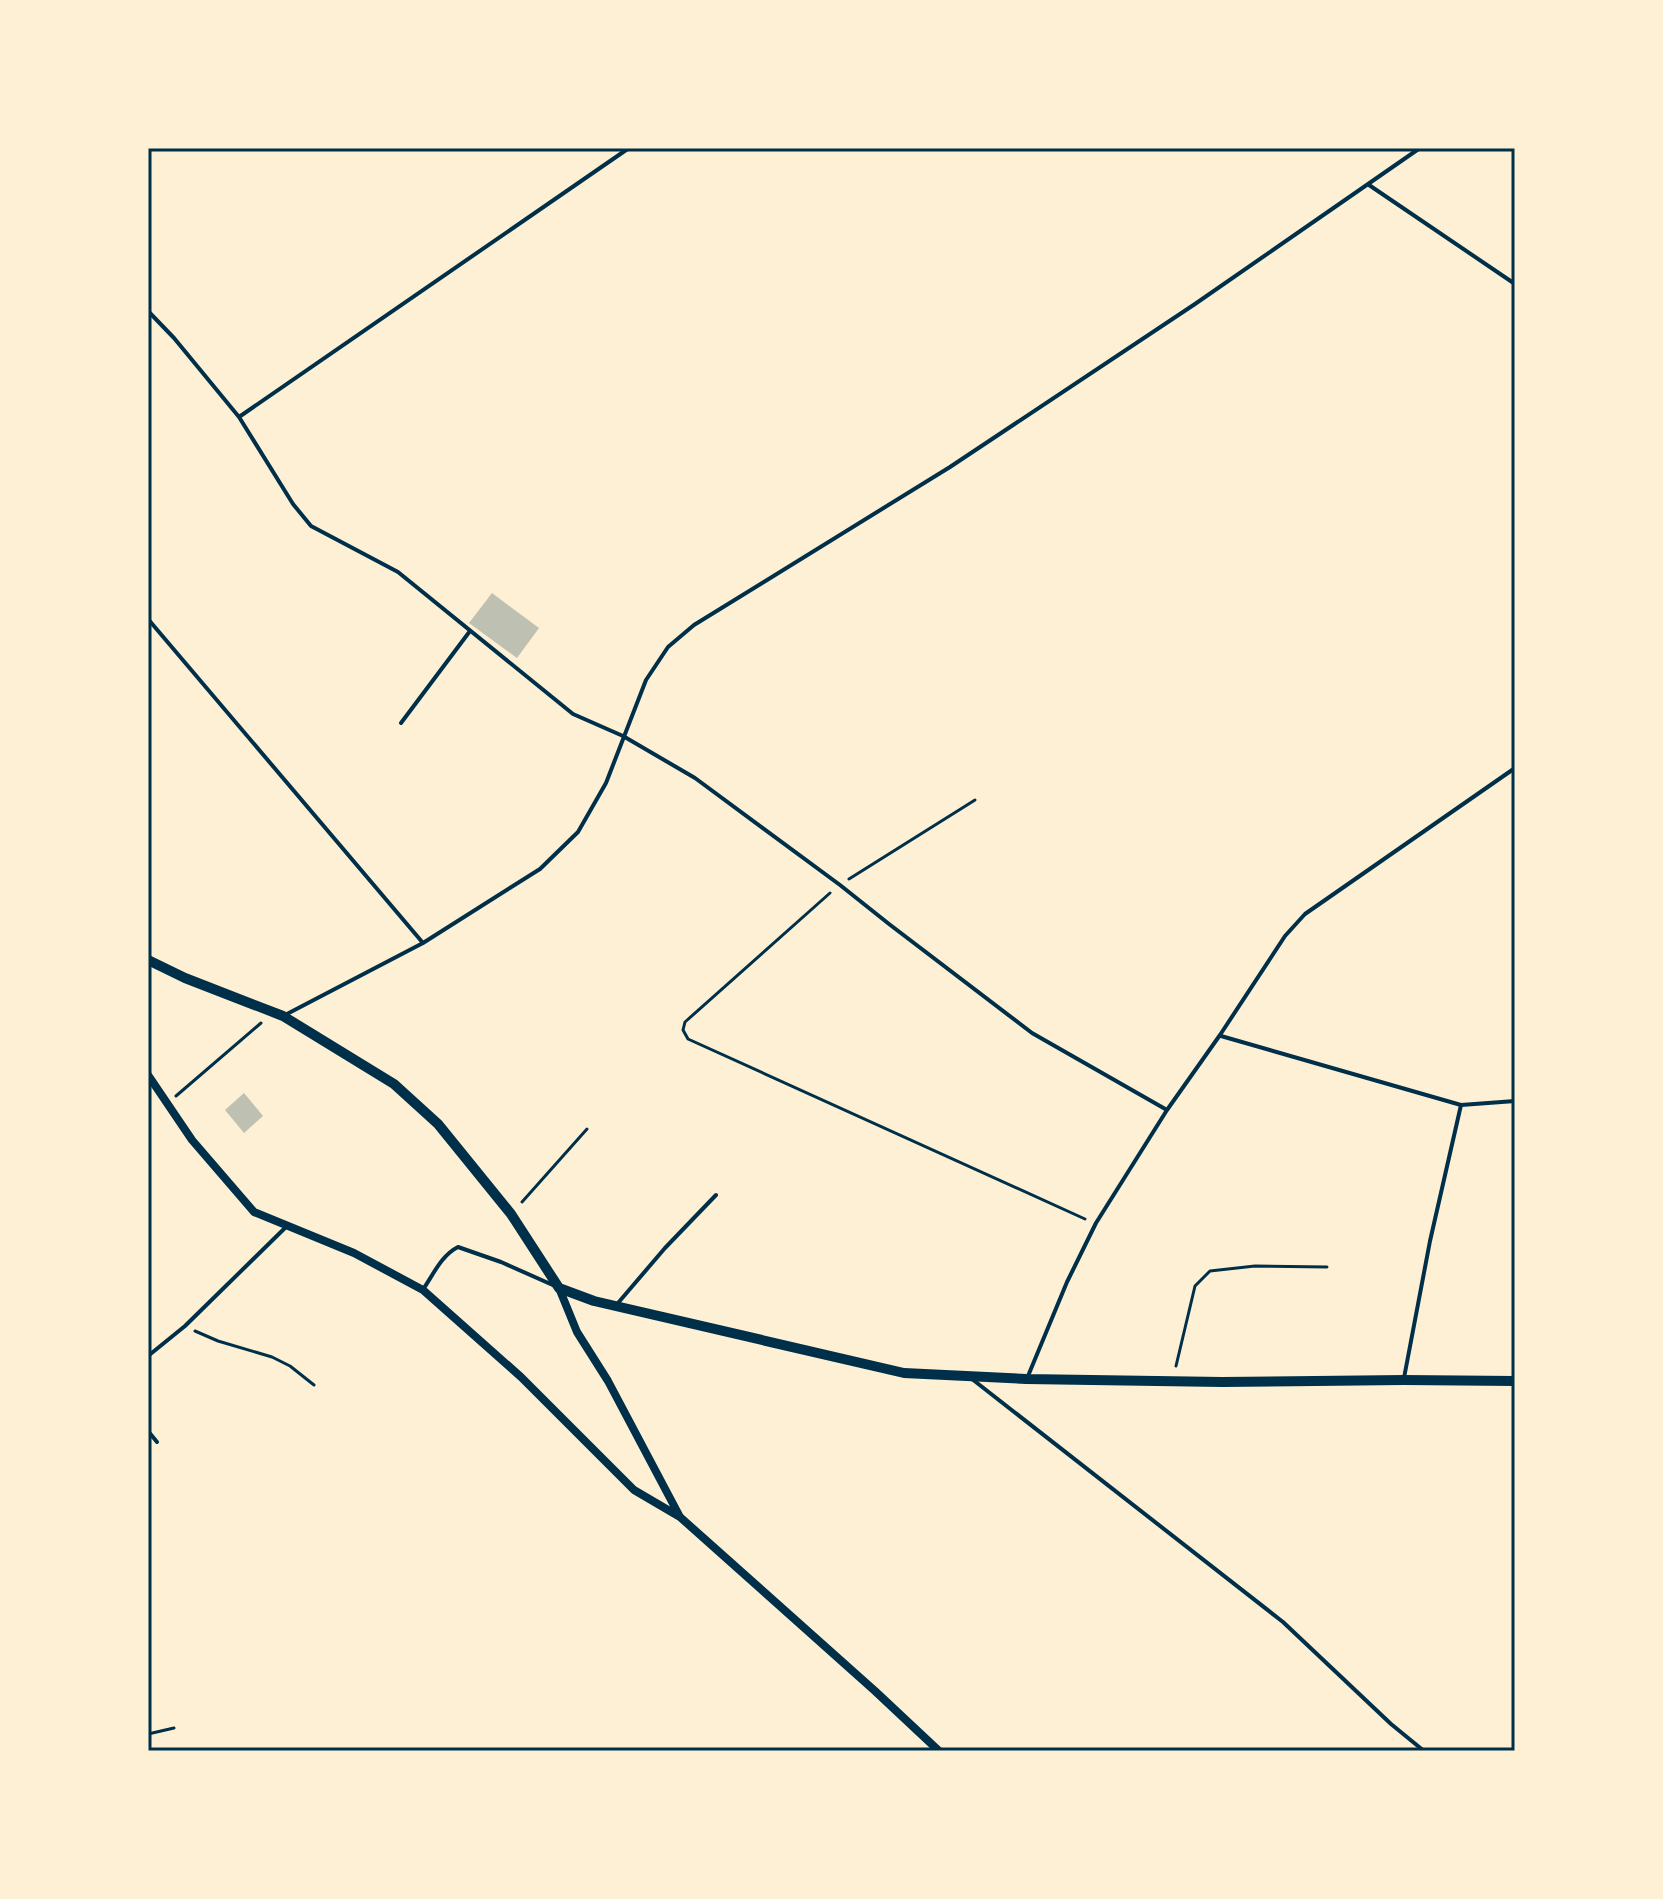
<svg xmlns="http://www.w3.org/2000/svg" width="1663" height="1899" font-family="'Roboto Condensed',sans-serif">
	<style>
		.building { fill: #bec0b2 }
		.lines { fill: none; stroke-linecap: round; stroke-linejoin: round }
		.path { stroke: #003049; stroke-width: 3 }
		.service { stroke: #003049; stroke-width: 4 }
		.minor { stroke: #003049; stroke-width: 8 }
		.tertiary { stroke: #003049; stroke-width: 10 }
		.neatline { fill: none; stroke: #003049; stroke-width: 3 }
	</style>
	<rect width="100%" height="100%" fill="#fdf0d5"/>
	<path class="building" d="M 492,593 L 539,628 L 517,658 L 469,623 Z
		M 244,1093 L 263,1116 L 244,1133 L 225,1110 Z"/>
	<g class="lines">
		<path class="path" d="M 849,879 L 975,800
			M 830,893 L 685,1022 L 683,1030 L 688,1039 L 1085,1219
			M 176,1096 L 261,1023
			M 522,1202 L 587,1129
			M 195,1331 L 218,1341 L 272,1357 L 290,1366 L 314,1385
			M 1176,1366 L 1195,1286 L 1210,1271 L 1255,1266 L 1327,1267
			M 148,1734 L 174,1728"/>
		<path class="service" d="M 1369,185 L 1515,284
			M 148,311 L 174,338 L 239,417 L 293,504 L 311,526 L 398,572 L 573,714 L 623,736 L 695,778 L 840,885 L 889,924 L 1032,1033 L 1167,1110
			M 239,417 L 629,148
			M 148,619 L 423,943
			M 401,723 L 470,631
			M 285,1015 L 423,943 L 540,869 L 578,832 L 606,783 L 646,680 L 668,647 L 694,625 L 950,467 L 1195,304 L 1420,148
			M 1221,1036 L 1461,1105
			M 424,1288 C 434,1273 442,1255 458,1247 L 501,1262 L 555,1286
			M 618,1303 L 665,1248 L 716,1195
			M 148,1356 L 185,1326 L 286,1227
			M 1028,1376 L 1067,1282 L 1096,1223 L 1167,1110 L 1220,1035 L 1285,936 L 1305,914 L 1515,768
			M 1404,1378 L 1430,1241 L 1461,1105 L 1515,1101
			M 972,1379 L 1283,1622 L 1391,1724 L 1424,1751
			M 148,1431 L 157,1442"/>
		<path class="minor" d="M 148,1075 L 192,1140 L 254,1212 L 354,1253 L 423,1290 L 521,1377 L 634,1490 L 680,1517
			M 559,1288 L 577,1332 L 608,1381 L 680,1517 L 875,1691 L 939,1751"/>
		<path class="tertiary" d="M 148,960 L 185,978 L 283,1016 L 394,1084 L 438,1124 L 511,1214 L 559,1288 L 594,1301 L 904,1373 L 1026,1379 L 1222,1382 L 1404,1380 L 1515,1381"/>
	</g>
	<rect width="1663" height="1899" fill="none" stroke="#fdf0d5" stroke-width="300"/>
	<rect x="150" y="150" width="1363" height="1599" class="neatline"/>
</svg>
